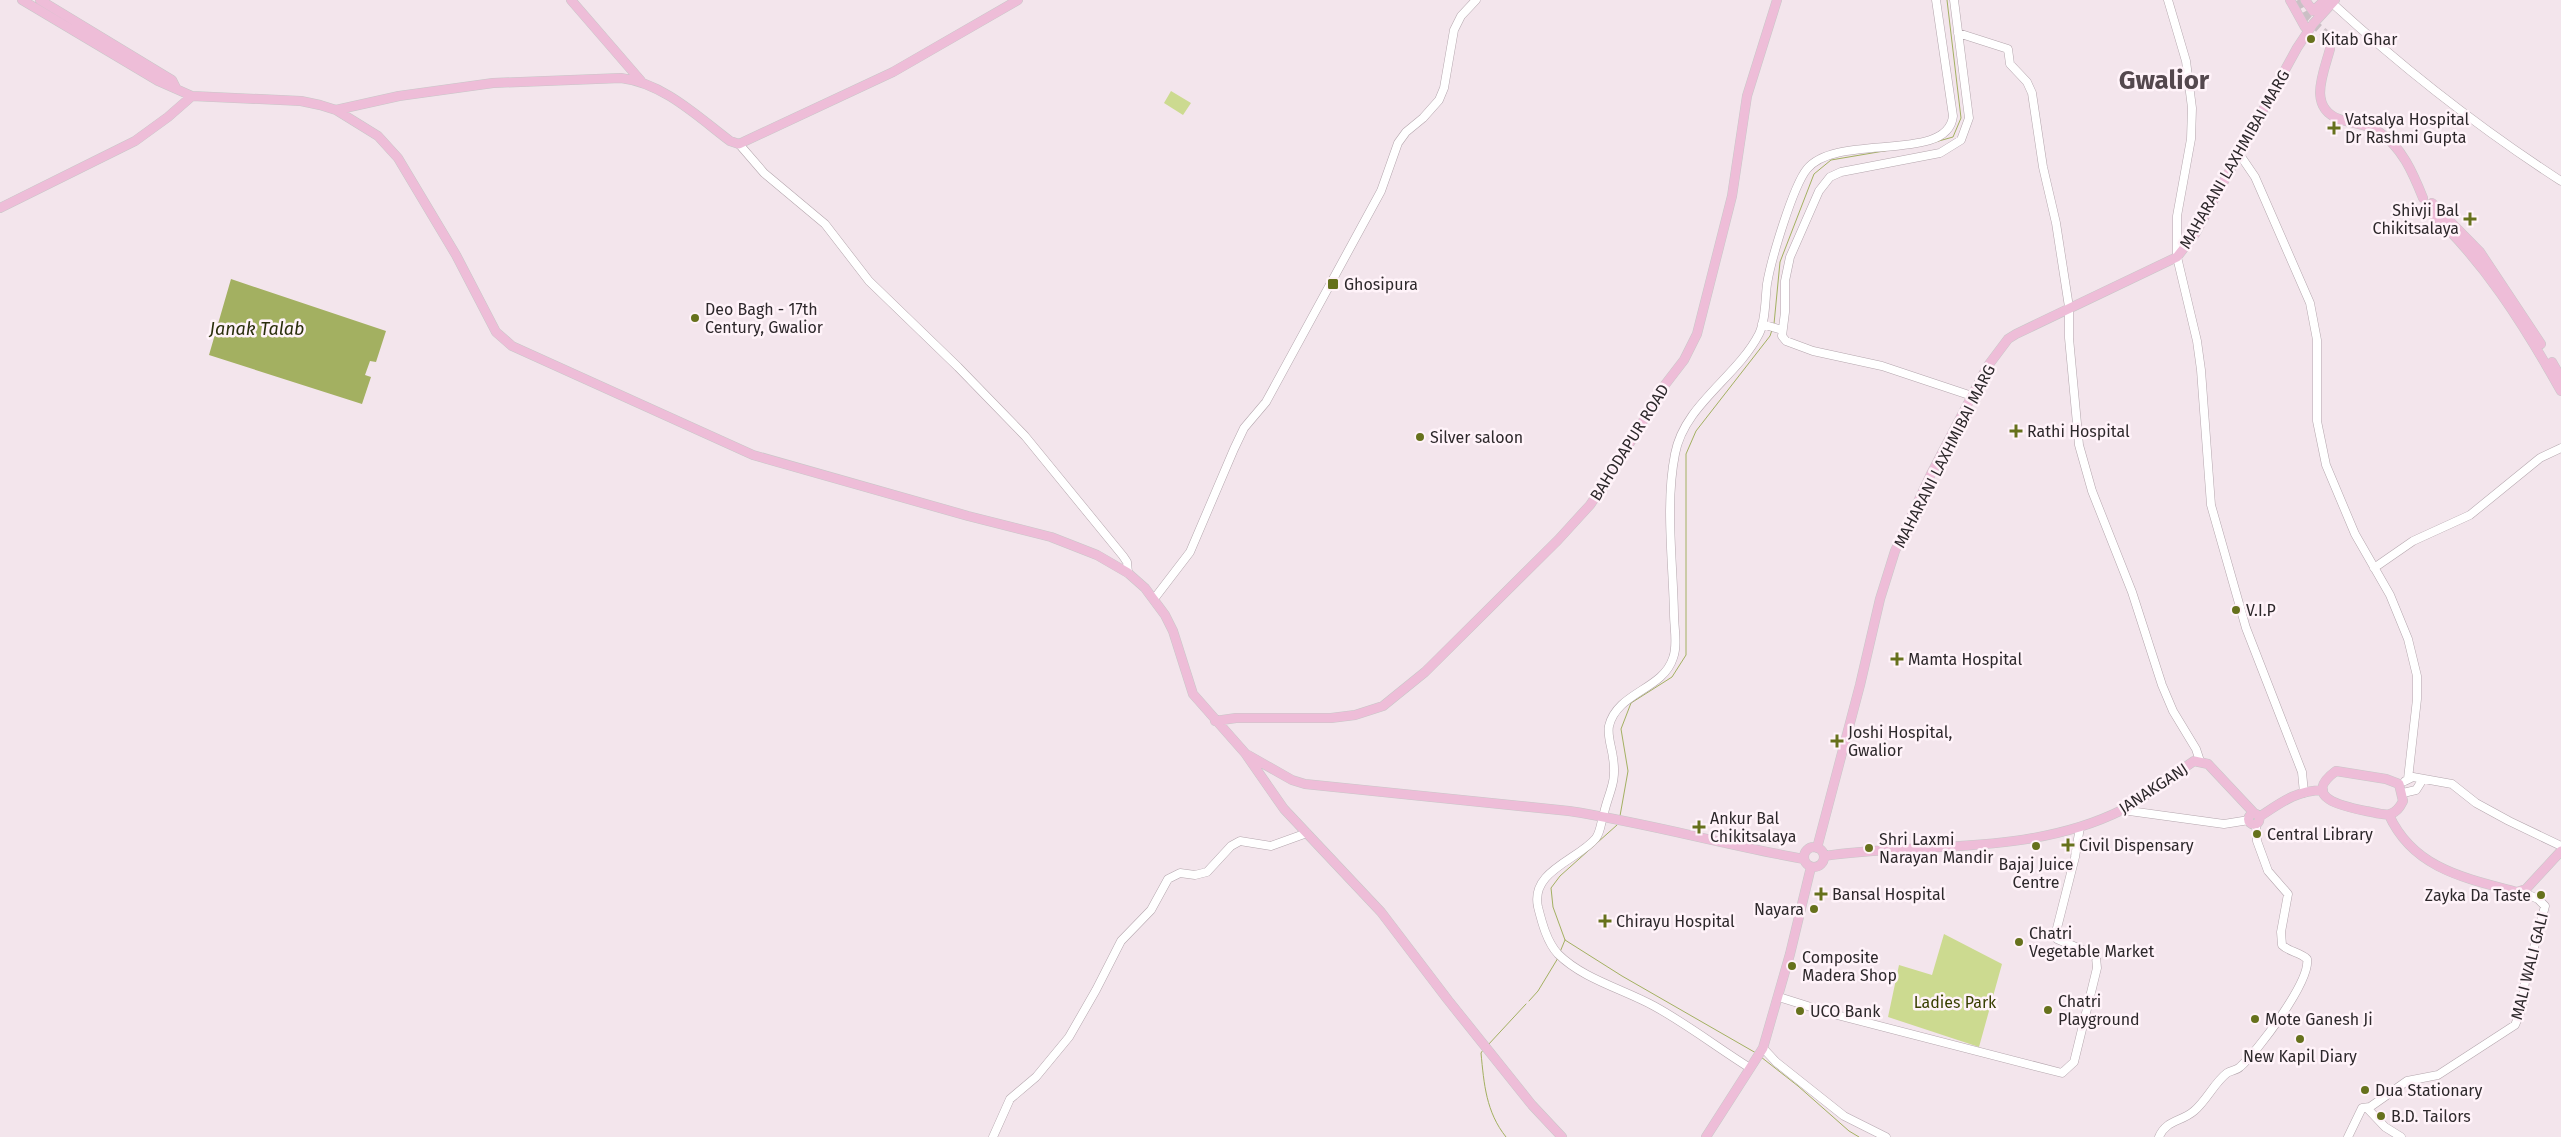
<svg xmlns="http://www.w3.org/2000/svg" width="2561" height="1137" font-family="'Fira Sans',sans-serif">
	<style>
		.green { fill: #ccda90 }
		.water { fill: #a3b061 }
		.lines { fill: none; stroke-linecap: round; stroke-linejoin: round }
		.stream { stroke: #a3b061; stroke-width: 1 }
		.major-tunnel { stroke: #cbbfc5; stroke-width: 9; stroke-dasharray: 9 4.5; stroke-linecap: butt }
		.minor-casing { stroke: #b4a6ad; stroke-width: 9 }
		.major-casing { stroke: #c8c7c8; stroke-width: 10 }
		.minor { stroke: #fff; stroke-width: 8 }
		.major { stroke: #eebdd8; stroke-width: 9 }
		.poi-dot { fill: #66711c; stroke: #fff3f9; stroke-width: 2 }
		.labels { text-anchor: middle; stroke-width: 5; stroke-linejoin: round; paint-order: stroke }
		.poi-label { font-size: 16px; fill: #2d282b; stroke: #fff3f9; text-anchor: start }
		.street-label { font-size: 16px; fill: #2d282b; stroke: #fff3f9 }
		.park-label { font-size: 16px; fill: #383f00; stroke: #fff3f9 }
		.water-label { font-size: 18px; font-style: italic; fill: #2a2f0c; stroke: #fff3f9 }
		.town-label { font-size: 26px; font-weight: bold; fill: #54484e; stroke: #fff3f9 }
	</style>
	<rect width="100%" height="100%" fill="#f3e5ec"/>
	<path class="green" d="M 1171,91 L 1191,103 L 1183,115 L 1164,103 Z
		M 1944,934 L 2002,964 L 1979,1047 L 1888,1017 L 1899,965 L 1932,975 Z"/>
	<path class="water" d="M 231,279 L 386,331 L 376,362 L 370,361 L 365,375 L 371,377 L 362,404 L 209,355 Z"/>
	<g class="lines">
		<path class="stream" d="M 1928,144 L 1953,137 L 1961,118 L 1947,0
			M 1774,324 L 1780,262 L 1814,174 L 1831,160 L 1890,150
			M 1620,816 L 1628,771 L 1621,729 L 1631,703 L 1672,677 L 1686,655 L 1686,454 L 1696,431 L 1770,336 L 1772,330
			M 1617,825 L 1560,876 L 1551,888 L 1553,907 L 1565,940 L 1622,976 L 1756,1053
			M 1560,952 L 1565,940
			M 1529,1001 L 1538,991 L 1558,958
			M 1488,1045 L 1526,1004
			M 1483,1050 L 1481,1053 C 1484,1084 1486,1112 1506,1137
			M 1761,1057 L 1798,1086 L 1849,1131 L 1859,1137"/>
		<path class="major-tunnel" d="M 2298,0 L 2307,18 L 2329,37 L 2330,49"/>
		<g class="minor-casing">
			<path id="minor" d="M 1954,0 L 1969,118 L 1961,140 L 1940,153 L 1841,172 L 1830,177 L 1819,191 L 1790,257 L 1785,281 L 1785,312 L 1782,336 L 1786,341 L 1813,351 L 1882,366 L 1972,396
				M 2168,0 L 2186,61 L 2192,108 L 2191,139 L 2177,216 L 2177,257 L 2197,341 L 2201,370 L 2211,505 L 2246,628 L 2302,772 L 2304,793
				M 2332,3 C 2404,69 2479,128 2561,181
				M 1958,33 L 2008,49 L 2010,64 L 2027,82 L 2032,93 L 2043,167 L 2056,223 L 2069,307 L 2069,338 L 2079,445 L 2092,491 L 2132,592 L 2162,685 L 2173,711 L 2196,749 L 2200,761
				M 739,144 L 764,173 L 825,224 L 869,281 L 958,367 L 1025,436 L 1123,556 L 1127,562 L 1128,573
				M 2240,155 L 2255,177 L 2310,303 L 2317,340 L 2317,421 L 2326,465 L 2355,534 L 2390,595 L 2408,639 L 2417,676 L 2417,699 L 2408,779
				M 1762,324 L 1782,330
				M 2374,568 L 2413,541 L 2470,515 L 2540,458 L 2561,448
				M 1154,599 L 1190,552 L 1234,449 L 1244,428 L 1266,402 L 1381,191 L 1398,143 L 1406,132 L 1423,118 L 1439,100 L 1444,88 L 1454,30 L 1461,16 L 1476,0
				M 2405,781 L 2413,777 L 2452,784 L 2476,803 L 2509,821 L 2561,846
				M 2403,793 L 2416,790 L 2423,779
				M 2122,810 L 2224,824 L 2249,820
				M 1779,997 L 1833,1014 L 2062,1073 L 2074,1062 L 2097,968 L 2096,957 L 2092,954 L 2057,939 L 2055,936 L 2075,857 L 2080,827
				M 1763,1048 L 1776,1062 L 1844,1116 L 1886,1137
				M 1750,1068 C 1718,1048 1687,1024 1654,1006 C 1623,989 1583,979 1558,954 C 1547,942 1542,923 1538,907 C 1530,871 1578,860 1596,838 C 1601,831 1601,821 1604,813 C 1609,791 1617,783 1613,758 C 1612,748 1607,736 1609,726 C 1617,692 1663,690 1673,658 C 1678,645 1674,628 1674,614 C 1673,562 1665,504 1675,454 C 1684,405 1737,377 1759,334 C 1766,320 1765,299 1767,284 C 1771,260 1793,186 1807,169 C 1837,132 1948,164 1953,116 L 1936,0
				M 2367,1108 L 2385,1127 L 2401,1137
				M 993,1137 L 1010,1099 L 1036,1077 L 1069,1037 L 1096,990 L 1121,941 L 1151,910 L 1168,879 L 1180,873 L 1195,875 L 1207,872 L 1231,846 L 1240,841 L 1271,846 L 1307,833
				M 2159,1137 C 2166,1120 2181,1122 2194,1111 C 2207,1100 2214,1083 2227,1073 C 2231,1070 2236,1071 2240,1067 C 2257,1052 2311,981 2307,959 C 2300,952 2289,952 2282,945 L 2281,932 L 2288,894 L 2268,871 L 2257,841 L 2256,824
				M 2348,1137 L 2362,1108 L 2370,1107 L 2407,1081 L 2438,1075 L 2515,1025 L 2521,1011 L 2525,982 L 2545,906 L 2538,899 L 2522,892"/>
		</g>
		<g class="major-casing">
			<path id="major" d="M 22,0 L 158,81 L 192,96
				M 40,0 L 172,80 L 176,88
				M 571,0 L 641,81
				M 2290,0 L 2305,27
				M 2305,0 L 2313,11 L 2325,0
				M 2330,49 C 2324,72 2307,107 2339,119 C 2353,124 2367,124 2379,132 C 2402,147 2413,173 2423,198
				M 336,110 L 399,96 L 493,83 L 621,78 C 663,83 697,116 730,141 L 739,144 L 893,72 L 1018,0
				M 2432,203 L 2480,252 L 2541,344
				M 0,208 L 135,141 L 168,117 L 192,96 L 301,101 L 320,105 L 336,110 L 378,136 L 398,158 L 456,255 L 496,332 L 512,346 L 753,455 L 968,516 L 1051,537 L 1097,555 L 1128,573 L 1145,588 L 1165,615 L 1173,631 L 1193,694 L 1245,753 L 1284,809 L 1381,912 L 1448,1000 L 1532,1105 L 1562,1137
				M 2426,208 C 2483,259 2524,325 2561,391
				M 2552,362 L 2561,378
				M 1215,721 L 1236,718 L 1331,718 L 1355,715 L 1383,706 L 1425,672 L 1558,540 L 1590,505 L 1613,471 L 1664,386 L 1684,360 L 1697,334 L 1732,196 L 1747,96 L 1777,0
				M 1248,755 L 1292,780 L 1305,784 L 1569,811 C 1648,823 1725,845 1804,859
				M 2336,771 L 2386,779 L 2399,784 L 2403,801 C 2400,807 2397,812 2390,814 C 2384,816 2373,812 2366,811 C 2346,807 2299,798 2336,771 Z
				M2248.5 819a5.5 5.5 0 1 1 11 0a5.5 5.5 0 1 1-11 0Z
				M 2389,815 C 2413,868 2464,878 2517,892 L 2526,889 L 2561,851
				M 2259,817 C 2282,802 2295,791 2323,790
				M1804 857a10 10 0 1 1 20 0a10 10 0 1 1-20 0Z
				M 1817,848 L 1860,685 L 1880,599 L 1895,551 L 1931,474 L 1987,367 L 2008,339 L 2016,334 L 2177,257 L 2195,234 L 2297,48 L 2313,24 L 2335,0
				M 1824,856 C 1922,842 2030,856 2122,810 C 2147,797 2170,777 2194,761 L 2208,764 L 2254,813
				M 1706,1137 L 1763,1048 L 1790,954 L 1811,867"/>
		</g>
		<use href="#minor" class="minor"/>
		<use href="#major" class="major"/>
	</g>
	<g class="poi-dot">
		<circle cx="2311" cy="39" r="5"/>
		<path d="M2331.5 120.5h5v5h5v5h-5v5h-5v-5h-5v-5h5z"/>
		<path d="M2467.5 211.5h5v5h5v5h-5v5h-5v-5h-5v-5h5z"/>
		<rect x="1327" y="278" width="12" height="12" rx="2.5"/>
		<circle cx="695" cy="318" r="5"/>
		<path d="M2013.5 423.5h5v5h5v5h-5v5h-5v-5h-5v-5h5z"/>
		<circle cx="1420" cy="437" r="5"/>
		<circle cx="2236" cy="610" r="5"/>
		<path d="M1894.5 651.5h5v5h5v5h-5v5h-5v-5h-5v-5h5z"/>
		<path d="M1834.5 733.5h5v5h5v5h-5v5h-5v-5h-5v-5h5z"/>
		<path d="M1696.5 819.5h5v5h5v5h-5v5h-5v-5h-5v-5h5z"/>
		<circle cx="2257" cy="834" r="5"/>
		<path d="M2065.5 837.5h5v5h5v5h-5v5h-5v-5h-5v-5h5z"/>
		<circle cx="2036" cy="846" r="5"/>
		<circle cx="1869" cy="848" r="5"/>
		<path d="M1818.5 886.5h5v5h5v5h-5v5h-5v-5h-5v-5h5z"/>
		<circle cx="2541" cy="895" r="5"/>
		<circle cx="1814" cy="909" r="5"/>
		<path d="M1602.5 913.5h5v5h5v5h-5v5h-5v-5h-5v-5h5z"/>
		<circle cx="2019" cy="942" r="5"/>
		<circle cx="1792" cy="966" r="5"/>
		<circle cx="2048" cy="1010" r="5"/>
		<circle cx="1800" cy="1011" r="5"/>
		<circle cx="2255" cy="1019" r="5"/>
		<circle cx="2300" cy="1039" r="5"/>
		<circle cx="2365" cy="1090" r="5"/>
		<circle cx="2381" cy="1116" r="5"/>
	</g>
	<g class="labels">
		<g class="poi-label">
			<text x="2321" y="45">Kitab Ghar</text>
			<text x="2345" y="125">Vatsalya Hospital<tspan x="2345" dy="18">Dr Rashmi Gupta</tspan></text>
			<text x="2459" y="216" text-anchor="end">Shivji Bal<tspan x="2459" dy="18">Chikitsalaya</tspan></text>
			<text x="1344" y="290">Ghosipura</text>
			<text x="705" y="315">Deo Bagh - 17th<tspan x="705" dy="18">Century, Gwalior</tspan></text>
			<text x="2027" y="437">Rathi Hospital</text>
			<text x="1430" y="443">Silver saloon</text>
			<text x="2246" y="616">V.I.P</text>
			<text x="1908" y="665">Mamta Hospital</text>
			<text x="1848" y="738">Joshi Hospital,<tspan x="1848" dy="18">Gwalior</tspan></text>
			<text x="1710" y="824">Ankur Bal<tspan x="1710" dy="18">Chikitsalaya</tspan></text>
			<text x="2267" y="840">Central Library</text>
			<text x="1879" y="845">Shri Laxmi<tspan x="1879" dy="18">Narayan Mandir</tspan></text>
			<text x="2079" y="851">Civil Dispensary</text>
			<text x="2036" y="870" text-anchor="middle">Bajaj Juice<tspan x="2036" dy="18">Centre</tspan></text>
			<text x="1832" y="900">Bansal Hospital</text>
			<text x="2531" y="901" text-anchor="end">Zayka Da Taste</text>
			<text x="1804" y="915" text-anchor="end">Nayara</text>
			<text x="1616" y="927">Chirayu Hospital</text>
			<text x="2029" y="939">Chatri<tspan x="2029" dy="18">Vegetable Market</tspan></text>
			<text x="1802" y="963">Composite<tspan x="1802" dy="18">Madera Shop</tspan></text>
			<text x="2058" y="1007">Chatri<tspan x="2058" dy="18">Playground</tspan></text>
			<text x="1810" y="1017">UCO Bank</text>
			<text x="2265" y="1025">Mote Ganesh Ji</text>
			<text x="2300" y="1062" text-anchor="middle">New Kapil Diary</text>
			<text x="2375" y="1096">Dua Stationary</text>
			<text x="2391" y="1122">B.D. Tailors</text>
		</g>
		<g class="street-label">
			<text transform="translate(2234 159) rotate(-60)" y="6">MAHARANI LAXHMIBAI MARG</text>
			<text transform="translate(1629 442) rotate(-58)" y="6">BAHODAPUR ROAD</text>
			<text transform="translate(1944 456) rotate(-63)" y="6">MAHARANI LAXHMIBAI MARG</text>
			<text transform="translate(2153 788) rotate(-33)" y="6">JANAKGANJ</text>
			<text transform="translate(2529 966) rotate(-76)" y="6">MALI WALI GALI</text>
		</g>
		<g class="park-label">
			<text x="1955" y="1008">Ladies Park</text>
		</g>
		<g class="water-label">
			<text x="257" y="335">Janak Talab</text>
		</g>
		<g class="town-label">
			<text x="2164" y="89">Gwalior</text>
		</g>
	</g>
</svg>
